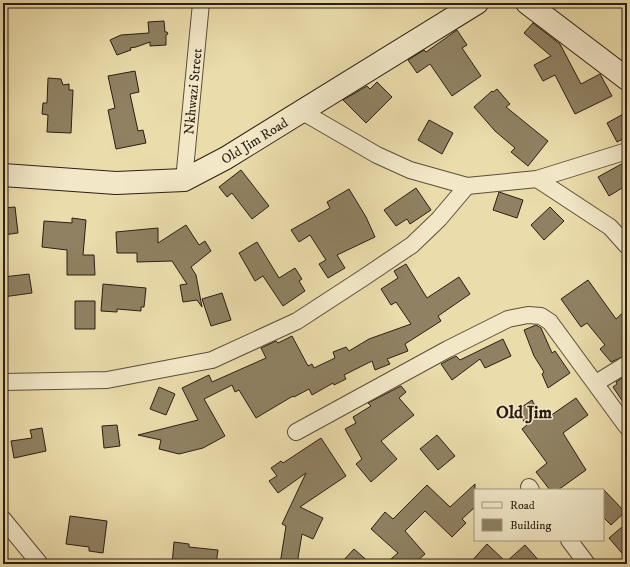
<svg xmlns="http://www.w3.org/2000/svg" width="630" height="567" font-family="'IM FELL DW Pica',serif">
	<style>
		.building { fill: #8f8162; stroke: #2c1f13 }
		.lines { fill: none; stroke-linecap: round; stroke-linejoin: round }
		.street-casing { stroke: #5c4e39; stroke-width: 18 }
		.secondary-casing { stroke: #2c1f13; stroke-width: 24 }
		.street { stroke: #f2e8c8; stroke-width: 16 }
		.secondary { stroke: #f2e8c8; stroke-width: 22 }
		.labels { text-anchor: middle; stroke-width: 3; stroke-linejoin: round; paint-order: stroke }
		.street-label { font-size: 14px; fill: #2c1f13; stroke: #f2e8c8 }
		.district-label { font-size: 18px; font-weight: bold; fill: #2c1f13; stroke: #f2e8c8 }
	</style>
	<rect width="100%" height="100%" fill="#ebdcab"/>
	<filter id="stains"><feTurbulence type="fractalNoise" baseFrequency=".005" numOctaves="4"/><feColorMatrix values="0 0 0 0 .2 0 0 0 0 .09 0 0 0 0 .02 0 0 0 .5 -.17"/></filter>
	<radialGradient id="worn" r=".72"><stop offset=".6" stop-color="#630" stop-opacity="0"/><stop offset="1" stop-color="#630" stop-opacity=".3"/></radialGradient>
	<path class="building" d="M 164,21 L 165,32 L 167,32 L 168,34 L 166,35 L 166,45 L 150,46 L 150,42 L 136,47 L 130,48 L 131,50 L 117,55 L 110,40 L 121,35 L 149,33 L 148,22 Z
		M 533,23 L 560,44 L 581,84 L 600,74 L 612,96 L 575,114 L 555,75 L 543,81 L 534,65 L 551,56 L 524,33 Z
		M 457,30 L 467,45 L 462,48 L 481,76 L 452,96 L 430,64 L 417,73 L 408,60 L 424,50 L 426,52 Z
		M 135,71 L 139,92 L 130,94 L 138,131 L 143,130 L 146,143 L 116,149 L 108,110 L 115,108 L 108,76 Z
		M 48,78 L 61,79 L 63,85 L 69,84 L 69,90 L 73,90 L 71,133 L 47,132 L 48,115 L 42,114 L 43,103 L 47,103 Z
		M 377,82 L 392,97 L 366,123 L 343,100 L 367,86 L 370,89 Z
		M 497,89 L 510,104 L 506,107 L 548,141 L 528,166 L 511,152 L 515,148 L 495,131 L 474,107 L 492,91 L 493,92 Z
		M 627,112 L 627,137 L 617,142 L 607,123 Z
		M 429,120 L 453,133 L 442,154 L 418,140 Z
		M 627,161 L 627,185 L 609,196 L 598,177 Z
		M 241,170 L 269,206 L 252,219 L 232,193 L 227,197 L 219,187 Z
		M 416,188 L 431,210 L 410,224 L 407,219 L 396,226 L 384,210 Z
		M 349,189 L 366,217 L 375,237 L 337,255 L 345,268 L 328,278 L 319,264 L 326,260 L 310,235 L 299,242 L 291,230 L 330,208 L 327,202 Z
		M 499,192 L 523,200 L 517,218 L 493,210 Z
		M 15,207 L 18,233 L 3,235 L 3,208 Z
		M 550,207 L 564,221 L 544,240 L 531,225 Z
		M 72,218 L 86,220 L 83,255 L 94,255 L 95,275 L 67,275 L 67,250 L 42,247 L 44,221 L 72,223 Z
		M 186,225 L 199,245 L 205,241 L 211,251 L 191,267 L 196,275 L 202,307 L 197,300 L 183,302 L 180,285 L 187,284 L 172,261 L 137,262 L 137,253 L 117,253 L 116,232 L 158,228 L 158,243 Z
		M 257,242 L 279,278 L 295,268 L 302,279 L 299,281 L 305,291 L 283,306 L 263,276 L 255,281 L 239,253 Z
		M 406,264 L 427,298 L 459,277 L 470,294 L 438,316 L 441,321 L 405,344 L 408,351 L 387,359 L 390,364 L 375,370 L 372,361 L 344,375 L 346,379 L 334,385 L 333,383 L 312,395 L 309,389 L 294,397 L 293,396 L 256,418 L 239,390 L 235,392 L 232,385 L 204,399 L 225,436 L 203,448 L 179,454 L 159,449 L 161,440 L 138,435 L 198,420 L 182,388 L 209,375 L 212,382 L 266,358 L 261,348 L 276,341 L 278,343 L 292,336 L 308,366 L 312,364 L 314,368 L 335,358 L 333,352 L 346,347 L 349,351 L 369,339 L 411,324 L 396,302 L 391,305 L 381,289 L 398,278 L 394,271 Z
		M 29,274 L 32,293 L 3,297 L 3,277 Z
		M 588,280 L 616,319 L 627,309 L 627,355 L 611,362 L 600,349 L 605,345 L 587,323 L 581,327 L 561,299 Z
		M 103,284 L 146,288 L 144,307 L 141,307 L 141,311 L 117,309 L 117,312 L 101,311 Z
		M 222,293 L 231,320 L 211,326 L 202,299 Z
		M 75,301 L 95,301 L 95,329 L 75,329 Z
		M 536,325 L 541,328 L 552,353 L 555,351 L 570,373 L 548,388 L 542,374 L 544,372 L 534,356 L 524,330 Z
		M 503,339 L 511,356 L 485,368 L 480,359 L 452,380 L 441,364 L 456,356 L 460,360 Z
		M 627,375 L 627,408 L 613,387 L 617,384 L 616,382 Z
		M 401,386 L 406,392 L 399,398 L 414,415 L 381,441 L 397,459 L 371,482 L 356,464 L 362,459 L 345,429 L 356,423 L 353,417 L 371,406 L 368,403 Z
		M 159,387 L 175,394 L 166,415 L 150,409 Z
		M 576,398 L 588,415 L 563,433 L 586,470 L 558,490 L 550,490 L 536,472 L 547,463 L 522,429 L 527,425 L 516,411 L 532,400 L 538,412 L 545,409 L 550,416 Z
		M 117,425 L 120,446 L 104,448 L 102,426 Z
		M 42,428 L 46,451 L 14,458 L 11,441 L 32,438 L 30,430 Z
		M 437,435 L 455,456 L 438,470 L 420,449 Z
		M 321,438 L 346,476 L 300,507 L 323,518 L 313,539 L 302,534 L 297,564 L 280,564 L 286,526 L 282,524 L 306,473 L 278,493 L 269,481 L 277,476 L 271,468 L 281,461 L 283,463 Z
		M 475,484 L 475,507 L 462,519 L 466,523 L 452,537 L 425,511 L 405,531 L 425,554 L 414,564 L 385,564 L 398,553 L 371,529 L 385,512 L 393,519 L 427,485 L 450,507 Z
		M 603,489 L 625,512 L 611,525 L 603,517 Z
		M 70,516 L 107,521 L 103,553 L 89,551 L 89,547 L 66,544 Z
		M 622,527 L 627,533 L 627,559 L 609,538 Z
		M 174,542 L 189,544 L 189,547 L 218,550 L 216,564 L 172,564 Z
		M 487,544 L 506,562 L 525,545 L 542,564 L 469,564 Z
		M 354,549 L 371,564 L 340,564 Z"/>
	<g class="lines">
		<g class="street-casing">
			<g id="street">
				<path d="M 301,111 L 377,155 L 410,170 L 467,186 L 537,179 L 627,151"/>
				<path d="M 537,179 L 610,227 L 627,246"/>
				<path id="s1" d="M 184,180 L 201,3"/>
				<path d="M 3,382 L 107,380 L 212,360 L 297,321 L 363,278 L 412,245 L 439,219 L 467,186"/>
				<path d="M 596,383 L 627,364"/>
				<path d="M 296,432 L 448,349 L 508,319 L 528,315 L 541,316 L 550,322 L 627,427"/>
				<path d="M 529,487 L 531,490"/>
				<path d="M 3,519 L 40,564"/>
				<path d="M 569,540 L 587,564"/>
			</g>
		</g>
		<g class="secondary-casing">
			<g id="secondary">
				<path d="M 527,3 L 627,79"/>
				<path id="s2" d="M 3,175 L 116,183 L 184,180 L 226,158 L 477,3"/>
			</g>
		</g>
		<use href="#street" class="street"/>
		<use href="#secondary" class="secondary"/>
	</g>
	<g class="labels">
		<g class="street-label">
			<text dy="5" stroke="none"><textPath href="#s1" startOffset="89">Nkhwazi Street</textPath></text>
			<text dy="5" stroke="none"><textPath href="#s2" startOffset="262">Old Jim Road</textPath></text>
		</g>
		<g class="district-label">
			<text x="524" y="418">Old Jim</text>
		</g>
	</g>
	<rect width="630" height="567" fill="none" stroke="#ebdcab" stroke-width="16"/>
	<rect x="4" y="4" width="622" height="559" fill="none" stroke="#2c1f13" stroke-width="2"/>
	<rect x="8" y="8" width="614" height="551" fill="none" stroke="#2c1f13"/>
	<rect x="474" y="489" width="130" height="52" fill="#f2e8c8" stroke="#a39880"/>
	<rect x="482" y="502" width="20" height="6" fill="#f2e8c8" stroke="#a39880"/>
	<text x="510" y="509" font-size="12" fill="#2c1f13">Road</text>
	<rect x="482" y="519" width="20" height="12" fill="#8f8162" stroke="#a39880"/>
	<text x="510" y="529" font-size="12" fill="#2c1f13">Building</text>
	<rect width="100%" height="100%" filter="url(#stains)"/>
	<rect width="100%" height="100%" fill="url(#worn)"/>
</svg>
